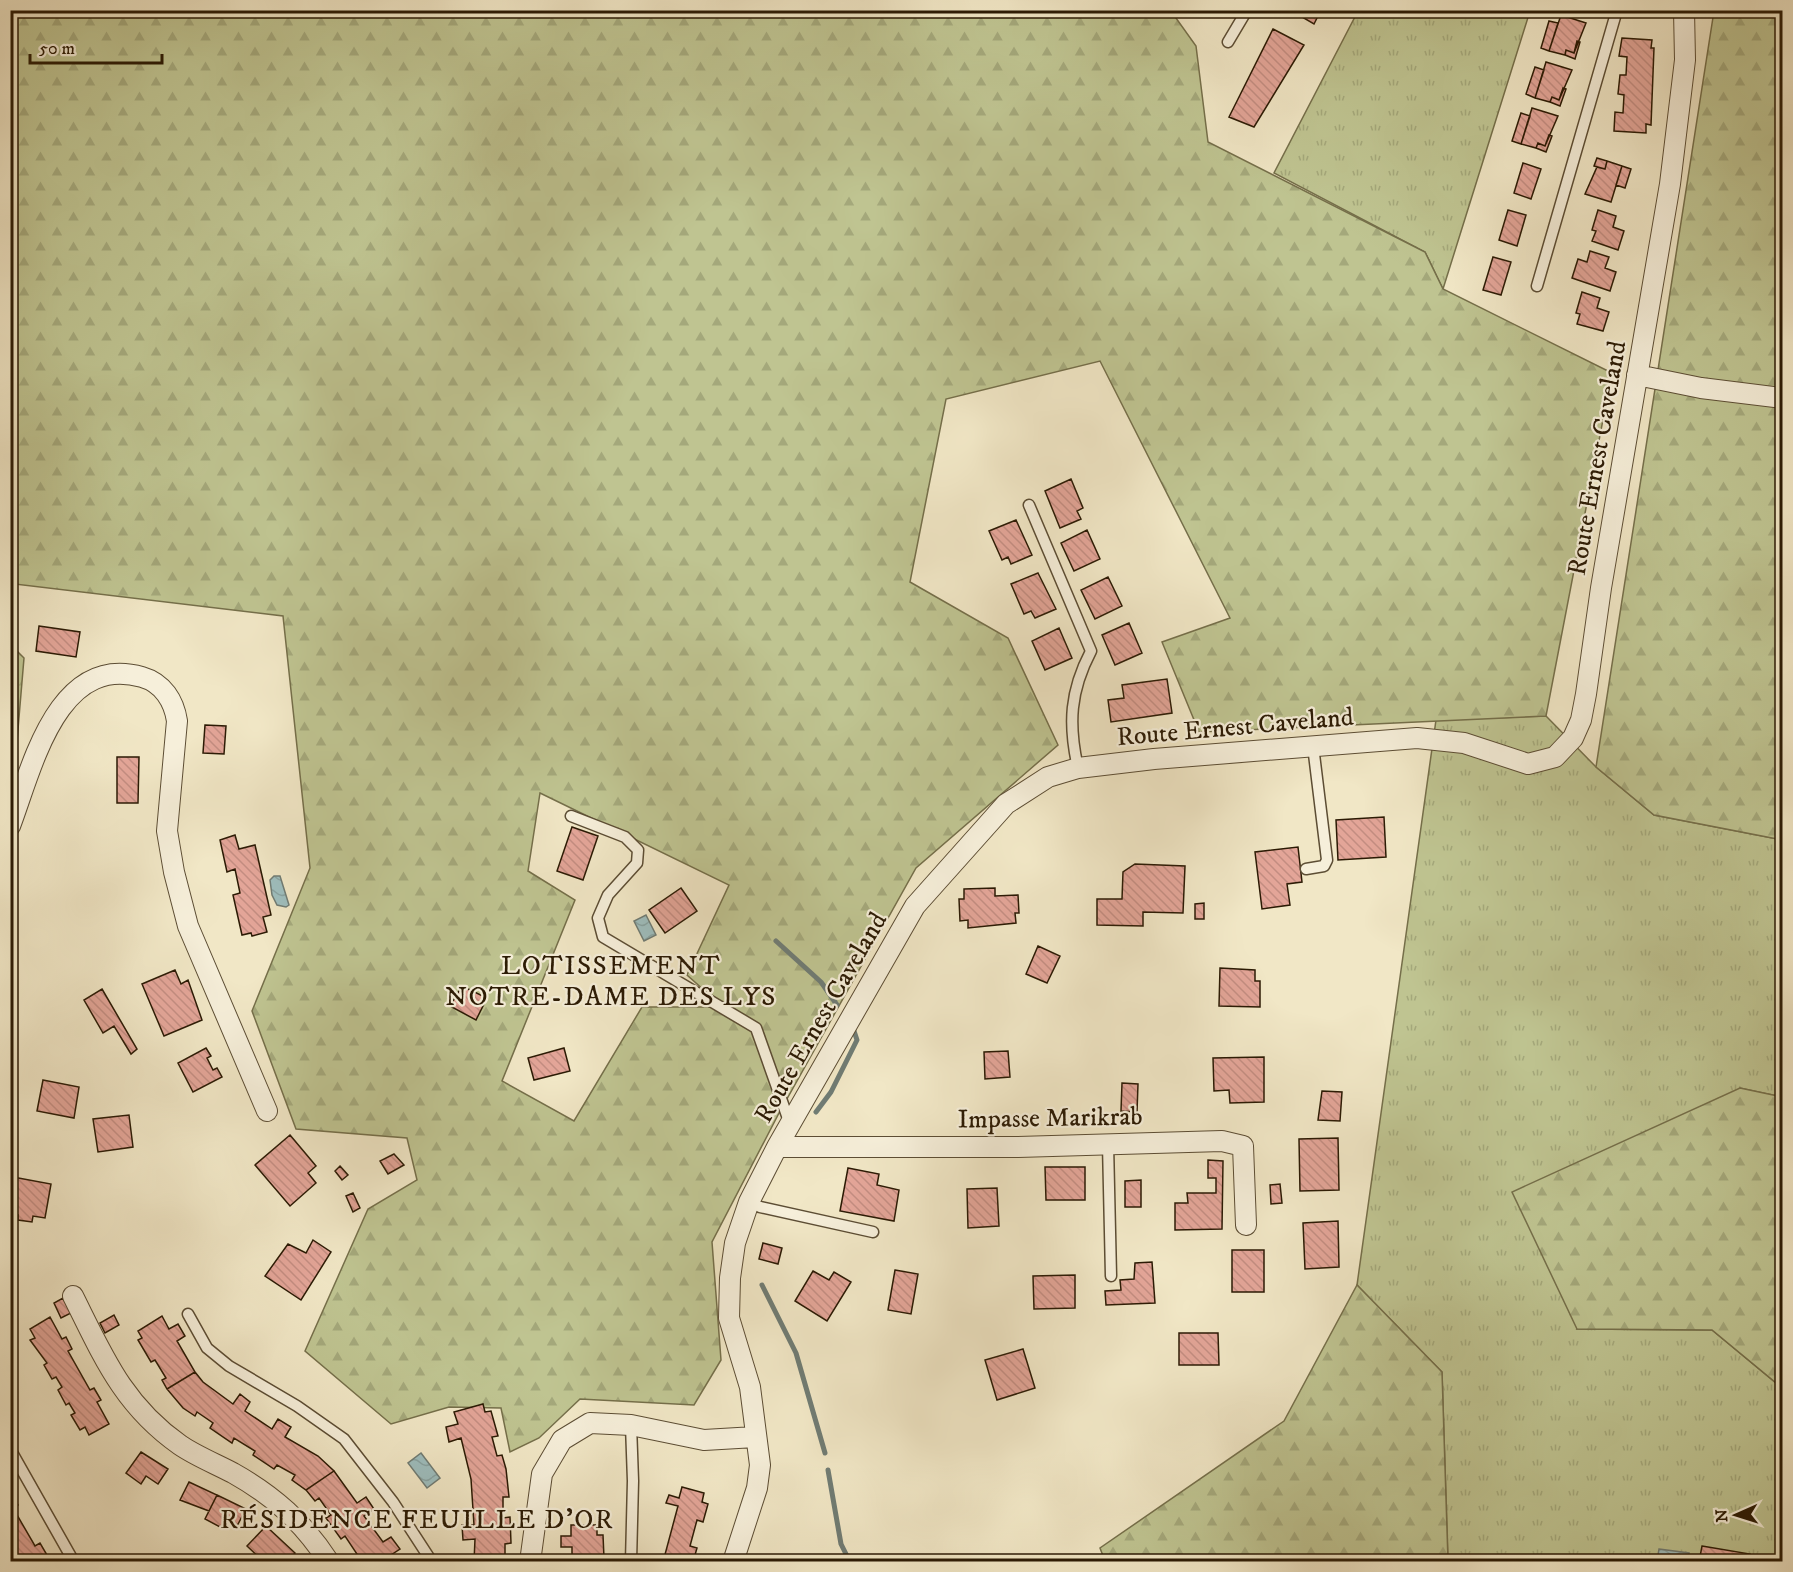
<svg xmlns="http://www.w3.org/2000/svg" width="1793" height="1572" font-family="'IM FELL DW Pica',serif">
	<style>
		.grass { fill: url(#grass-tufts); stroke: #756f4a; stroke-width: 1.5 }
		.forest { fill: url(#forest-firs); stroke: #756f4a; stroke-width: 1.5; fill-rule: evenodd }
		.water { fill: url(#water-waves); stroke: #707c74; stroke-width: 1.5 }
		.lines { fill: none; stroke-linecap: round; stroke-linejoin: round }
		.stream { stroke: #707c74; stroke-width: 5 }
		.building { fill: url(#building-back-hatch); stroke: #2b1a04; stroke-width: 1.5 }
		.lane-casing { stroke: #5c4d34; stroke-width: 13 }
		.street-casing { stroke: #5c4d34; stroke-width: 22 }
		.lane { stroke: #f6efda; stroke-width: 10 }
		.street { stroke: #f6efda; stroke-width: 20 }
		.labels { text-anchor: middle; stroke-width: 4.5; stroke-linejoin: round; paint-order: stroke }
		.street-label { font-size: 26px; fill: #2b1a04; stroke: #f6efda }
		.neighbourhood-label { font-size: 27px; letter-spacing: 1.5px; fill: #2b1a04; stroke: #f6efda }
	</style>
	<defs>
		<pattern id="grass-tufts" width="24" height="20" patternUnits="userSpaceOnUse" patternTransform="scale(1.5)"><rect width="24" height="20" fill="#bfc491"/><path d="M3 7l-1-3M5 7V3M7 7l1-3M15 17l-1-3M17 17v-4M19 17l1-3" fill="none" stroke="#a4a87b"/></pattern>
		<pattern id="forest-firs" width="22" height="20" patternUnits="userSpaceOnUse" patternTransform="scale(1.5)"><rect width="22" height="20" fill="#bfc491"/><path d="M5 1l3.5 6h-7zM16 11l3.5 6h-7z" fill="#a4a87b"/></pattern>
		<pattern id="water-waves" width="16" height="10" patternUnits="userSpaceOnUse" patternTransform="scale(1.5)"><rect width="16" height="10" fill="#9ebebe"/><path d="M0 5q4-4 8 0t8 0" fill="none" stroke="#88a3a2"/></pattern>
		<pattern id="building-back-hatch" width="6" height="6" patternUnits="userSpaceOnUse" patternTransform="scale(1.5)"><rect width="6" height="6" fill="#e3a598"/><path d="M-1 5l2 2M0 0l6 6M5-1l2 2" fill="none" stroke="#c38d81"/></pattern>
	</defs>
	<rect width="100%" height="100%" fill="#f1e7c6"/>
	<filter id="stains"><feTurbulence type="fractalNoise" baseFrequency=".00333" numOctaves="4"/><feColorMatrix values="0 0 0 0 .2 0 0 0 0 .09 0 0 0 0 .02 0 0 0 .5 -.17"/></filter>
	<radialGradient id="worn" r=".72"><stop offset=".6" stop-color="#630" stop-opacity="0"/><stop offset="1" stop-color="#630" stop-opacity=".3"/></radialGradient>
	<path class="grass" d="M 1358,11 L 1530,11 L 1443,289 L 1425,252 L 1274,173 Z
		M 1546,716 L 1596,767 L 1654,815 L 1782,840 L 1782,1097 L 1740,1088 L 1577,1329 L 1712,1330 L 1782,1388 L 1782,1561 L 1448,1561 L 1442,1372 L 1357,1285 L 1436,720 Z"/>
	<path class="forest" d="M 11,11 L 1171,11 L 1196,46 L 1208,142 L 1425,252 L 1443,289 L 1612,373 L 1546,716 L 1199,732 L 1162,642 L 1230,618 L 1100,361 L 946,399 L 910,582 L 1008,638 L 1058,745 L 916,868 L 778,1115 L 712,1242 L 721,1360 L 694,1405 L 580,1399 L 539,1438 L 510,1452 L 501,1408 L 449,1407 L 391,1424 L 305,1351 L 368,1209 L 417,1180 L 407,1138 L 296,1129 L 252,1011 L 310,868 L 283,616 L 15,584 L 11,590 ZM 540,793 L 729,885 L 687,975 L 723,1007 L 642,1007 L 574,1121 L 502,1081 L 575,900 L 528,871 Z
		M 1714,11 L 1782,11 L 1782,840 L 1654,815 L 1596,767 Z
		M 11,645 L 24,658 L 16,753 L 11,773 Z
		M 1740,1088 L 1782,1097 L 1782,1388 L 1712,1330 L 1577,1329 L 1512,1192 Z
		M 1357,1285 L 1442,1372 L 1448,1561 L 1105,1561 L 1100,1548 L 1284,1421 Z"/>
	<path class="water" d="M 274,876 L 280,876 L 289,905 L 286,907 L 277,905 L 272,895 L 270,880 Z
		M 646,915 L 656,935 L 644,941 L 634,921 Z
		M 421,1453 L 440,1478 L 427,1488 L 408,1463 Z
		M 1659,1549 L 1689,1553 L 1688,1561 L 1657,1561 Z"/>
	<g class="lines">
		<path class="stream" d="M 776,941 L 821,982 L 837,1005
			M 816,1112 L 831,1092 L 857,1040 L 853,1028
			M 762,1285 L 796,1353 L 825,1453
			M 828,1470 L 841,1544 L 850,1562"/>
	</g>
	<path class="building" d="M 1290,10 L 1321,10 L 1314,24 Z
		M 1561,15 L 1586,23 L 1574,53 L 1566,50 L 1565,55 L 1549,51 Z
		M 1549,21 L 1558,23 L 1549,51 L 1541,48 Z
		M 1273,29 L 1304,45 L 1254,127 L 1229,117 Z
		M 1622,38 L 1652,40 L 1651,48 L 1654,48 L 1651,125 L 1646,124 L 1646,133 L 1614,131 L 1615,112 L 1623,113 L 1624,95 L 1618,94 L 1620,75 L 1626,75 L 1627,57 L 1619,56 Z
		M 1577,41 L 1580,42 L 1575,59 L 1565,55 L 1566,50 L 1574,53 Z
		M 1546,62 L 1572,70 L 1559,100 L 1552,97 L 1550,102 L 1535,98 Z
		M 1535,67 L 1544,70 L 1535,98 L 1526,94 Z
		M 1563,88 L 1566,89 L 1560,106 L 1550,102 L 1552,97 L 1559,100 Z
		M 1532,108 L 1558,116 L 1545,146 L 1538,143 L 1536,148 L 1521,144 Z
		M 1521,113 L 1530,116 L 1521,144 L 1512,141 Z
		M 1549,135 L 1552,136 L 1546,152 L 1536,148 L 1538,143 L 1545,146 Z
		M 1597,158 L 1607,161 L 1605,169 L 1594,166 Z
		M 1607,161 L 1622,166 L 1611,202 L 1585,194 L 1597,167 L 1605,169 Z
		M 1523,163 L 1541,169 L 1531,199 L 1514,193 Z
		M 1622,166 L 1631,169 L 1625,188 L 1616,185 Z
		M 1508,210 L 1526,215 L 1517,246 L 1499,240 Z
		M 1598,210 L 1616,216 L 1613,227 L 1624,231 L 1618,250 L 1592,241 L 1596,231 L 1592,230 Z
		M 1590,251 L 1609,257 L 1605,268 L 1616,272 L 1610,291 L 1572,278 L 1578,259 L 1587,262 Z
		M 1493,257 L 1511,262 L 1501,295 L 1483,290 Z
		M 1582,292 L 1600,298 L 1597,308 L 1609,312 L 1603,331 L 1577,324 L 1580,314 L 1576,313 Z
		M 1071,479 L 1083,508 L 1077,511 L 1081,519 L 1060,528 L 1045,491 Z
		M 1016,520 L 1032,555 L 1011,564 L 1008,557 L 1002,560 L 989,531 Z
		M 1087,530 L 1100,559 L 1074,571 L 1061,543 Z
		M 1038,573 L 1056,609 L 1035,618 L 1031,611 L 1024,614 L 1011,584 Z
		M 1108,577 L 1122,606 L 1095,619 L 1081,590 Z
		M 1129,623 L 1142,653 L 1115,665 L 1102,635 Z
		M 39,626 L 80,632 L 76,657 L 36,651 Z
		M 1059,628 L 1072,658 L 1045,670 L 1032,641 Z
		M 1167,679 L 1172,713 L 1111,722 L 1108,700 L 1124,698 L 1122,685 Z
		M 205,725 L 226,726 L 224,754 L 203,753 Z
		M 117,757 L 139,757 L 138,803 L 117,803 Z
		M 1384,817 L 1386,857 L 1338,860 L 1336,820 Z
		M 572,827 L 598,836 L 583,880 L 557,871 Z
		M 235,835 L 239,849 L 255,845 L 271,915 L 263,917 L 267,932 L 252,936 L 251,933 L 242,935 L 233,895 L 240,893 L 235,869 L 227,872 L 220,840 Z
		M 1298,847 L 1302,882 L 1287,884 L 1290,905 L 1262,909 L 1255,852 Z
		M 1135,864 L 1185,866 L 1183,913 L 1143,912 L 1143,926 L 1097,925 L 1097,899 L 1122,899 L 1123,872 Z
		M 681,888 L 697,911 L 665,933 L 649,910 Z
		M 995,888 L 995,896 L 1018,895 L 1019,913 L 1015,913 L 1016,923 L 968,928 L 968,920 L 960,921 L 959,899 L 964,899 L 964,889 Z
		M 1204,903 L 1204,919 L 1195,919 L 1195,904 Z
		M 1038,946 L 1060,956 L 1047,983 L 1026,974 Z
		M 1220,968 L 1255,970 L 1255,981 L 1260,981 L 1260,1007 L 1219,1006 Z
		M 175,970 L 181,984 L 188,980 L 202,1020 L 164,1036 L 142,984 Z
		M 462,986 L 487,998 L 476,1020 L 450,1006 Z
		M 102,989 L 137,1049 L 131,1054 L 114,1026 L 103,1033 L 84,1000 Z
		M 206,1048 L 211,1056 L 207,1058 L 213,1070 L 217,1068 L 222,1077 L 193,1092 L 178,1063 Z
		M 564,1048 L 570,1071 L 534,1080 L 528,1058 Z
		M 1008,1051 L 1010,1077 L 985,1079 L 984,1052 Z
		M 1264,1057 L 1264,1102 L 1230,1103 L 1229,1090 L 1214,1091 L 1213,1058 Z
		M 43,1080 L 79,1087 L 74,1118 L 37,1111 Z
		M 1122,1083 L 1138,1084 L 1137,1112 L 1121,1111 Z
		M 1322,1091 L 1342,1092 L 1340,1121 L 1318,1120 Z
		M 129,1115 L 133,1147 L 98,1152 L 93,1119 Z
		M 290,1135 L 316,1166 L 308,1173 L 316,1183 L 290,1206 L 255,1165 Z
		M 1338,1138 L 1339,1190 L 1300,1191 L 1299,1139 Z
		M 394,1154 L 404,1165 L 388,1174 L 380,1161 Z
		M 1208,1160 L 1223,1161 L 1222,1229 L 1175,1230 L 1175,1203 L 1188,1203 L 1187,1193 L 1216,1193 L 1216,1178 L 1208,1178 Z
		M 340,1166 L 348,1175 L 342,1180 L 335,1171 Z
		M 1045,1167 L 1085,1167 L 1085,1200 L 1046,1200 Z
		M 848,1168 L 879,1174 L 877,1185 L 899,1190 L 894,1221 L 840,1211 Z
		M 13,1177 L 51,1184 L 45,1218 L 33,1216 L 32,1222 L 18,1220 L 18,1215 L 10,1214 Z
		M 1141,1180 L 1141,1207 L 1125,1207 L 1125,1181 Z
		M 1280,1184 L 1282,1203 L 1271,1204 L 1270,1185 Z
		M 997,1188 L 999,1226 L 968,1228 L 967,1189 Z
		M 353,1193 L 360,1208 L 353,1212 L 346,1196 Z
		M 1338,1221 L 1339,1267 L 1305,1269 L 1303,1223 Z
		M 313,1240 L 331,1252 L 301,1300 L 265,1276 L 288,1244 L 306,1253 Z
		M 763,1243 L 782,1248 L 778,1264 L 759,1259 Z
		M 1232,1250 L 1264,1250 L 1264,1292 L 1232,1292 Z
		M 1152,1262 L 1155,1303 L 1106,1305 L 1105,1291 L 1121,1290 L 1120,1280 L 1134,1279 L 1135,1263 Z
		M 895,1270 L 918,1274 L 911,1314 L 888,1310 Z
		M 813,1271 L 829,1280 L 834,1272 L 851,1282 L 827,1321 L 795,1301 Z
		M 1075,1275 L 1075,1308 L 1034,1309 L 1033,1276 Z
		M 63,1298 L 71,1313 L 61,1318 L 54,1303 Z
		M 114,1315 L 119,1325 L 105,1333 L 100,1323 Z
		M 162,1316 L 169,1329 L 178,1324 L 185,1336 L 177,1341 L 195,1372 L 167,1389 L 162,1380 L 166,1378 L 155,1360 L 151,1362 L 138,1340 L 142,1338 L 138,1331 Z
		M 50,1317 L 62,1339 L 66,1337 L 72,1349 L 68,1351 L 90,1390 L 94,1388 L 101,1400 L 97,1402 L 109,1424 L 89,1435 L 85,1427 L 80,1430 L 71,1415 L 75,1413 L 69,1403 L 66,1405 L 58,1390 L 62,1387 L 56,1377 L 52,1379 L 44,1365 L 47,1363 L 30,1340 L 35,1338 L 30,1329 Z
		M 1179,1333 L 1218,1333 L 1219,1365 L 1179,1365 Z
		M 1023,1349 L 1035,1388 L 997,1400 L 985,1360 Z
		M 195,1372 L 203,1382 L 233,1404 L 240,1394 L 250,1402 L 245,1411 L 272,1429 L 278,1419 L 291,1427 L 285,1437 L 318,1456 L 334,1471 L 306,1490 L 292,1480 L 295,1475 L 277,1465 L 274,1469 L 253,1455 L 255,1451 L 234,1438 L 232,1443 L 210,1428 L 213,1423 L 197,1412 L 195,1416 L 183,1408 L 167,1389 Z
		M 483,1404 L 485,1412 L 491,1411 L 498,1436 L 492,1437 L 497,1456 L 502,1455 L 506,1469 L 509,1497 L 503,1497 L 503,1518 L 510,1517 L 511,1543 L 505,1544 L 505,1562 L 474,1562 L 475,1539 L 463,1540 L 462,1525 L 474,1525 L 471,1479 L 461,1438 L 449,1442 L 446,1427 L 458,1424 L 454,1412 Z
		M 141,1452 L 168,1469 L 158,1484 L 146,1476 L 141,1484 L 126,1473 Z
		M 334,1471 L 357,1503 L 366,1497 L 374,1509 L 364,1516 L 383,1542 L 391,1537 L 400,1549 L 391,1555 L 395,1562 L 355,1562 L 352,1558 L 357,1554 L 345,1536 L 341,1539 L 326,1518 L 331,1515 L 319,1498 L 315,1501 L 306,1490 Z
		M 189,1482 L 217,1495 L 209,1511 L 180,1500 Z
		M 682,1487 L 704,1493 L 702,1502 L 708,1504 L 703,1522 L 697,1520 L 690,1546 L 697,1548 L 693,1562 L 663,1562 L 678,1506 L 666,1503 L 669,1495 L 679,1498 Z
		M 11,1492 L 18,1505 L 13,1508 L 35,1546 L 40,1543 L 47,1555 L 42,1558 L 44,1562 L 10,1561 Z
		M 217,1495 L 246,1509 L 237,1526 L 226,1520 L 222,1528 L 205,1519 Z
		M 571,1525 L 597,1525 L 597,1535 L 603,1535 L 604,1558 L 596,1558 L 596,1562 L 572,1562 L 572,1547 L 561,1547 L 561,1536 L 571,1536 Z
		M 266,1526 L 295,1553 L 287,1562 L 274,1562 L 269,1557 L 264,1562 L 247,1546 Z
		M 1702,1546 L 1750,1554 L 1749,1562 L 1699,1562 Z"/>
	<g class="lines">
		<g class="lane-casing">
			<path id="lane" d="M 1228,42 L 1247,10
				M 1537,286 L 1617,10
				M 1029,505 L 1091,651 C 1070,691 1068,724 1078,768
				M 571,816 L 625,837 L 638,850 L 637,863 L 608,895 L 598,918 L 603,937 L 756,1028 L 790,1124
				M 1306,869 L 1324,866 L 1327,860 L 1313,746
				M 1108,1144 L 1111,1276
				M 749,1202 L 760,1207 L 873,1232
				M 188,1314 L 207,1348 L 229,1366 L 297,1406 L 344,1439 L 393,1502 L 432,1562
				M 10,1449 L 74,1562
				M 631,1562 L 633,1481 L 631,1425"/>
		</g>
		<g class="street-casing">
			<path id="street" d="M 1637,375 L 1701,388 L 1782,398
				M 10,826 C 32,768 57,653 142,677 C 163,683 174,701 177,721 L 167,831 L 174,872 L 188,926 L 267,1111
				M 777,1147 L 1018,1147 L 1222,1141 L 1243,1146 L 1246,1225
				M 73,1296 C 103,1356 123,1405 180,1445 C 196,1456 216,1464 233,1473 C 274,1496 303,1522 329,1562
				M 530,1562 L 542,1474 L 562,1440 L 590,1423 L 631,1425 L 704,1440 L 755,1437
				M 733,1562 L 757,1488 L 760,1465 L 750,1387 L 729,1318 L 730,1278 L 735,1243 L 749,1202 L 777,1147 L 915,906 L 1006,804 L 1048,777 L 1078,768 L 1154,759 L 1417,738 L 1464,743 L 1528,764 L 1555,757 L 1573,738 L 1581,720 L 1586,694 L 1601,588 L 1670,184 L 1685,60 L 1684,10"/>
		</g>
		<use href="#lane" class="lane"/>
		<use href="#street" class="street"/>
	</g>
	<g class="labels">
		<g class="street-label">
			<text transform="translate(1596 458) rotate(-80)" y="9">Route Ernest Caveland</text>
			<text transform="translate(1235 726) rotate(-5)" y="9">Route Ernest Caveland</text>
			<text transform="translate(820 1017) rotate(-60)" y="9">Route Ernest Caveland</text>
			<text transform="translate(1050 1117) rotate(-1)" y="9">Impasse Marikrab</text>
		</g>
		<g class="neighbourhood-label">
			<text x="611" y="974">LOTISSEMENT<tspan x="611" dy="31">NOTRE-DAME DES LYS</tspan></text>
			<text x="417" y="1528">RÉSIDENCE FEUILLE D'OR</text>
		</g>
	</g>
	<rect width="1793" height="1572" fill="none" stroke="#f1e7c6" stroke-width="36"/>
	<rect x="12" y="12" width="1769" height="1548" fill="none" stroke="#2b1a04" stroke-width="3"/>
	<rect x="18" y="18" width="1757" height="1536" fill="none" stroke="#2b1a04" stroke-width="1.5"/>
	<g transform="translate(1736 1515) rotate(267)" stroke="#f6efda" stroke-width="4.5" paint-order="stroke">
	<path d="M0-4.5L10 22L0 15L-10 22Z" fill="#2b1a04"/>
	<text y="-9" font-size="16" font-weight="bold" text-anchor="middle" fill="#2b1a04">N</text>
	</g>
	<path d="M30 54v9h132v-9" fill="none" stroke="#2b1a04" stroke-width="3"/>
	<text x="39" y="54" font-size="18" fill="#2b1a04" stroke="#f6efda" stroke-width="4.5" paint-order="stroke">50 m</text>
	<rect width="100%" height="100%" filter="url(#stains)"/>
	<rect width="100%" height="100%" fill="url(#worn)"/>
</svg>
